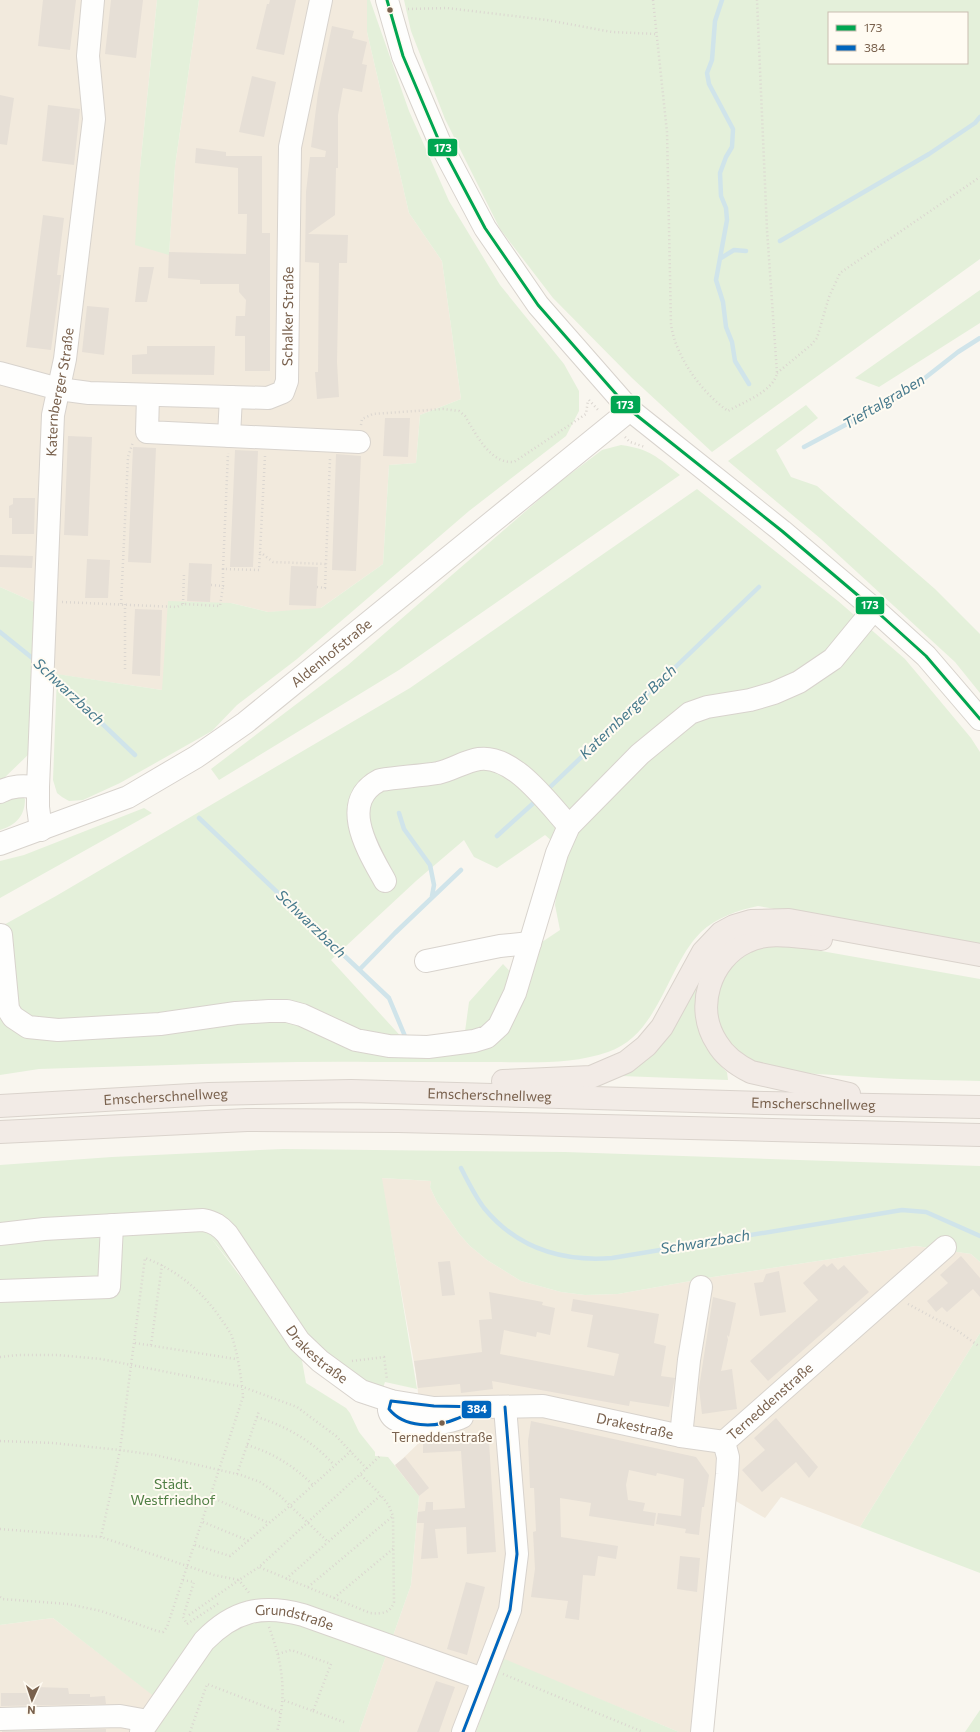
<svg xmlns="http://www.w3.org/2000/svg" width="980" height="1732" font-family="Commissioner,sans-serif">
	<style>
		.residential { fill: #f2eadd }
		.green { fill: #e4f0da; fill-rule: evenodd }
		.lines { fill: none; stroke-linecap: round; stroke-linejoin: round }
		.stream { stroke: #d0e4ea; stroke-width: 4.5 }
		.building { fill: #e6dfd6 }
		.minor-casing { stroke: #d8d3cd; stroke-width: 24 }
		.highway-casing { stroke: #dad3cc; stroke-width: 24 }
		.path { stroke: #dbd6d0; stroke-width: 2.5; stroke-dasharray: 1 3; stroke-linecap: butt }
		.minor { stroke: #fefefd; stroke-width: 22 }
		.highway { stroke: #f2ebe6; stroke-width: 22 }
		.bus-1-casing { stroke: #fffbf2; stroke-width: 6 }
		.bus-2-casing { stroke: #fffbf2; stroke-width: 6 }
		.bus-1 { stroke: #00a651; stroke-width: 3 }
		.bus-2 { stroke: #0065bd; stroke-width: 3 }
		.bus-dot { fill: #79614d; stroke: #fffbf2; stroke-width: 1.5 }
		.labels { text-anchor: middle; stroke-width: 4; stroke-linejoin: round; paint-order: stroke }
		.bus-label { font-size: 13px; fill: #79614d; stroke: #fffbf2 }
		.street-label { font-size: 14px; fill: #79614d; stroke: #fffbf2 }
		.park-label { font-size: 14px; fill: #4f7f44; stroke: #fffbf2 }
		.water-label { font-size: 15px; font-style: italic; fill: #46798c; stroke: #fffbf2 }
		.line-badge { stroke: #fffbf2; stroke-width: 1.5 }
		.badge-label { font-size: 11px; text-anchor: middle; font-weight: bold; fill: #fff }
	</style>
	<rect width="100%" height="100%" fill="#f9f6ef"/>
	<path class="residential" d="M 0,0 L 157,0 L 140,168 L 169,254 L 175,166 L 199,0 L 367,0 L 367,32 L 409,213 L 442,261 L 461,399 L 420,415 L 416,463 L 389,465 L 383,564 L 318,610 L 268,612 L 231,603 L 162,690 L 49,673 L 36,603 L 0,587 Z
		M 381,1178 L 431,1181 L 430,1187 L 437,1202 L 460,1235 L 470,1246 L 487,1260 L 521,1281 L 561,1292 L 585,1295 L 618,1294 L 713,1277 L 916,1246 L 971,1254 L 980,1262 L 980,1333 L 860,1527 L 781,1497 L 765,1518 L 734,1500 L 713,1498 L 694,1732 L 679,1732 L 502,1659 L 476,1732 L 359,1732 L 411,1585 L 419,1496 L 395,1466 L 423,1439 L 416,1374 Z
		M 53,1618 L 170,1708 L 154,1732 L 0,1732 L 0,1625 Z"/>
	<path class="green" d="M 157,0 L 199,0 L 175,166 L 169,255 L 135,245 L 140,168 Z
		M 367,0 L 370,0 L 409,111 L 449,201 L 500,285 L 564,364 L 579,391 L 579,411 L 566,436 L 469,511 L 297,659 L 237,705 L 212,731 L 120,783 L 83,800 L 69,801 L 62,797 L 57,793 L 53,780 L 57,674 L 162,690 L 168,601 L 231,603 L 268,612 L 321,608 L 383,564 L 389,465 L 416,463 L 420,415 L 461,399 L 442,261 L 409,213 L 367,32 Z
		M 404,0 L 980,0 L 980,259 L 712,452 L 632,378 L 553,298 L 500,229 L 445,119 L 411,31 ZM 829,13 L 967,13 L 967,63 L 829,63 Z
		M 980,290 L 980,323 L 879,387 L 855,378 Z
		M 806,405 L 818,418 L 776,450 L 791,477 L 817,486 L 935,589 L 980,634 L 980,693 L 955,662 L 821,539 L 728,461 Z
		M 621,445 C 650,449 657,457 680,475 L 399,670 L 219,780 L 211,769 L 348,665 L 557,484 L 602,450 Z
		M 697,489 L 838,601 L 905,659 L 971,738 L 980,752 L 980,945 L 758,906 C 738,910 716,918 701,932 C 666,967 660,1034 608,1052 C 571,1065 530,1062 491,1062 C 451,1062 411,1062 372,1062 C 261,1061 150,1066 39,1069 L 0,1075 L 0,927 L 56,896 L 410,688 ZM 545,835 L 562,850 L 555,905 L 560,930 L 536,946 L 520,982 L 503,964 L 469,1002 L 464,1039 L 406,1042 L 331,960 L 416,881 L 464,840 L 474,857 L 497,868 Z
		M 0,587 L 36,603 L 30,753 L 0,782 Z
		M 22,796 L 25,799 C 25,816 16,825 0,830 L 0,801 Z
		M 144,808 L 152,813 L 0,898 L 0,861 L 24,855 Z
		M 776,943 L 980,979 L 980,1081 C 931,1080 883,1079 834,1075 C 807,1073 766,1072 743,1055 C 730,1046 721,1033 718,1018 C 715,1006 715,994 721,983 C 738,953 741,949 776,943 Z
		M 696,981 L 700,982 C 689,1017 701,1048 727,1072 L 728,1080 L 621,1076 C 666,1052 677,1026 696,981 Z
		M 283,1149 L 565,1152 L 980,1166 L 980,1262 L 971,1254 L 916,1246 L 713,1277 L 618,1294 L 585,1295 L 561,1292 L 521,1281 L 487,1260 L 470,1246 L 460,1235 L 437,1202 L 430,1187 L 431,1181 L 382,1178 L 417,1389 L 385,1382 L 383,1388 L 356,1377 L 328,1353 L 315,1366 L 210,1237 L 301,1355 L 306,1383 L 346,1408 L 350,1413 L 359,1432 L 375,1452 L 375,1456 L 388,1457 L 419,1496 L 411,1585 L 359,1732 L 154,1732 L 169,1708 L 53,1618 L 0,1625 L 0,1165 L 112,1157 Z
		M 980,1333 L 980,1573 L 860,1527 Z
		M 502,1658 L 679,1732 L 476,1732 Z
		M 980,1710 L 980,1732 L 965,1732 Z"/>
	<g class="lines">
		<path class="stream" d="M 722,0 L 715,21 L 712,60 L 707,73 L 709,84 L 733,129 L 732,147 L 726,157 L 720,173 L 721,196 L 726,208 L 727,220 L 716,280 L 723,302 L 726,327 L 732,342 L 735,361 L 749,384
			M 780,241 L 929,154 L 975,123 L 980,117
			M 721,258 L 734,250 L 746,251
			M 804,447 L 907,392 L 958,352 L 980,338
			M 0,632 L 36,661
			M 49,673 L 135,755
			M 546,791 L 759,587
			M 399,813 L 404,829 L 430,865 L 434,885 L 432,896
			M 199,818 L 389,998 L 407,1041
			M 497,836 L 538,799
			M 360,969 L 395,933 L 461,870
			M 461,1168 C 468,1182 475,1196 484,1208 C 517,1248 562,1262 612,1258 L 902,1210 L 926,1212 L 980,1236"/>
	</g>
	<path class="building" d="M 43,0 L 76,0 L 70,50 L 38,46 Z
		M 111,0 L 143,0 L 136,58 L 105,54 Z
		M 270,0 L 296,0 L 284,55 L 256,49 L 267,4 L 269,4 Z
		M 332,26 L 354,31 L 352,38 L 367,42 L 362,64 L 367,65 L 362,92 L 343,88 L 338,115 L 338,168 L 336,168 L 335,215 L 308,234 L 348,235 L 347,263 L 339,263 L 337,362 L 339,397 L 317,399 L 315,372 L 318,372 L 319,263 L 305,262 L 306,192 L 310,157 L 325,157 L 326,151 L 311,147 L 318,93 Z
		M 252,76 L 276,82 L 264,137 L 239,132 Z
		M 0,95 L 14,98 L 7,145 L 0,144 Z
		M 48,105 L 80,109 L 74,165 L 42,161 Z
		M 196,148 L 226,152 L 226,156 L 262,156 L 262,233 L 270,233 L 270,371 L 245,371 L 245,336 L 235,336 L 236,316 L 245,316 L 246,300 L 239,292 L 239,284 L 200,284 L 200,280 L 168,278 L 169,252 L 246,254 L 247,214 L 238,214 L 238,168 L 195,163 Z
		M 43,215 L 64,218 L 57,275 L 61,275 L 51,350 L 26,347 Z
		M 139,267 L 154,267 L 147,302 L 135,302 Z
		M 87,306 L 109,308 L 104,355 L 82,352 Z
		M 147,346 L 215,346 L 214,375 L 132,374 L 132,355 L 147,354 Z
		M 385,418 L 410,418 L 408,457 L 383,456 Z
		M 68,436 L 92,437 L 88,536 L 64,535 Z
		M 133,447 L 156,448 L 151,563 L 128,562 Z
		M 235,450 L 258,451 L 253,567 L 230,567 Z
		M 336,454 L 361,456 L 356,571 L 332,570 Z
		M 13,498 L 35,498 L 34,534 L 12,534 L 12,518 L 9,518 L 9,506 L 13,504 Z
		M 0,555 L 33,556 L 32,568 L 0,567 Z
		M 87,559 L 110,560 L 108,598 L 85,598 Z
		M 189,563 L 212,564 L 210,602 L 187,601 Z
		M 291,566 L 318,567 L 316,606 L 289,605 Z
		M 135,609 L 162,610 L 160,676 L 132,674 Z
		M 961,1256 L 980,1278 L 980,1297 L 973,1289 L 947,1312 L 942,1307 L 936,1312 L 927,1301 L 948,1283 L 940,1275 Z
		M 450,1261 L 455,1295 L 442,1296 L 438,1262 Z
		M 832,1263 L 838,1270 L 844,1265 L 869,1292 L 768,1381 L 750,1361 L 818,1300 L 803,1283 L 824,1264 L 827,1267 Z
		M 779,1271 L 786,1312 L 760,1316 L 754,1283 L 763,1282 L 766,1274 Z
		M 489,1292 L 543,1302 L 542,1305 L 555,1308 L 550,1335 L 537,1332 L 536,1337 L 504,1330 L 500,1354 L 614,1376 L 619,1354 L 587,1347 L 593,1315 L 571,1311 L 573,1299 L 659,1314 L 654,1343 L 666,1346 L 661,1376 L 675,1378 L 669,1407 L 630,1401 L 629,1406 L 492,1381 L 493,1389 L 461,1393 L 460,1384 L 418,1388 L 414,1361 L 482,1352 L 479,1320 L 492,1319 Z
		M 713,1297 L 736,1303 L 729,1337 L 727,1335 L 728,1340 L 721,1371 L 732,1369 L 737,1409 L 702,1414 L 699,1388 Z
		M 776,1418 L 818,1467 L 809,1478 L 796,1462 L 762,1492 L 742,1470 L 765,1450 L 754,1438 Z
		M 531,1421 L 696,1457 L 709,1475 L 704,1507 L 702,1507 L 699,1535 L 685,1533 L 686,1529 L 656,1524 L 658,1513 L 681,1516 L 684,1479 L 657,1473 L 656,1476 L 629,1470 L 626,1485 L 628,1500 L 645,1503 L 643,1511 L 656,1513 L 654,1526 L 589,1516 L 591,1503 L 560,1498 L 561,1537 L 618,1546 L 616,1559 L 598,1556 L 595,1576 L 583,1575 L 579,1620 L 565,1618 L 568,1601 L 531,1597 L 535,1569 L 533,1532 L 536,1531 L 534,1488 L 530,1488 L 528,1441 Z
		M 484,1436 L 489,1442 L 496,1552 L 467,1554 L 466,1527 L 435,1529 L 438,1558 L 421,1559 L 424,1523 L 417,1523 L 418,1512 L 425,1511 L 426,1502 L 433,1502 L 433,1510 L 465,1508 L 461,1451 L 423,1453 L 423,1440 Z
		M 405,1457 L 429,1488 L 419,1496 L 395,1465 Z
		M 680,1556 L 700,1558 L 697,1592 L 677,1589 Z
		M 466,1582 L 485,1587 L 467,1655 L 447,1649 Z
		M 436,1681 L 455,1687 L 439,1732 L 417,1732 Z
		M 35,1687 L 68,1688 L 69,1694 L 90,1694 L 90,1697 L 105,1696 L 106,1704 L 1,1706 L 1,1693 L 36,1693 Z
		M 106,1729 L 106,1732 L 2,1732 L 2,1731 Z"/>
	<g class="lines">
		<g class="minor-casing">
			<g id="minor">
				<path d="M 387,0 L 403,56 L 439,141 L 485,228 L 538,305 L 630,410 L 782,531 L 874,609 L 926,656 L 980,719"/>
				<path id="s1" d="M 0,373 L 59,389 L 89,393 L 268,398 L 283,392 L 287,381 L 290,147 L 321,0"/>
				<path d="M 148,396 L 147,432 L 359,442"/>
				<path d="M 229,436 L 231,397"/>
				<path d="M 0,792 C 12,785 24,786 38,787"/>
				<path id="s2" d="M 41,830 L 38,807 L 38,787 L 53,415 L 65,359 L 94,119 L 88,56 L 93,0"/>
				<path id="s3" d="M 0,844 L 128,797 L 196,757 L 245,723 L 630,410"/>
				<path d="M 385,881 C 369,852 337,802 380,780 C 399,777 419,776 438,773 C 452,770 465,761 479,759 C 513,754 548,803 569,826"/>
				<path d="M 1,935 L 8,1009 L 13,1017 L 28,1027 L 58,1030 L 160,1024 L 236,1013 L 269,1011 L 287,1011 L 302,1015 L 356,1040 L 389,1046 L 428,1047 L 474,1041 L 487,1037 L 499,1026 L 515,993 L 557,853 L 569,826 L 640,754 L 690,713 L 707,707 L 750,700 L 774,693 L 799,682 L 833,659 L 874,609"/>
				<path d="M 426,961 L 500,946 L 530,943"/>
				<path id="s4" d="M 0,1234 L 44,1229 L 203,1220 C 214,1222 220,1226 227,1234 L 299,1341 L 320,1361 L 361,1391 L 391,1401 L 434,1408 L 543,1406 L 681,1436 L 724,1442"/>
				<path d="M 0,1291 L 109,1287 L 112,1225"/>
				<path d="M 391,1401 C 390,1403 389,1407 389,1410 C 393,1432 448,1424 462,1417"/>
				<path d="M 681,1436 L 689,1360 L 701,1287"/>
				<path d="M 0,1719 L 120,1716 L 148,1721"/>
				<path id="s5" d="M 141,1732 L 204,1641 C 234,1610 262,1604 303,1615 L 483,1679"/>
				<path d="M 463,1732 L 510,1610 L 517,1554 L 505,1407"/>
				<path id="s6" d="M 702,1732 L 727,1474 L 728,1457 L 724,1442 L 945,1247"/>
			</g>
		</g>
		<g class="highway-casing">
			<g id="highway">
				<path d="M 821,939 C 797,937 769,930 746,942 C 710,959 694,1008 717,1043 C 725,1057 737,1065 751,1072 L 849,1094"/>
				<path d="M 503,1081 L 591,1077 L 626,1062 L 646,1046 L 662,1027 L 703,952 L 721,933 L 734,926 L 751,921 L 789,920 L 980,955"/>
				<path id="s7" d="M 0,1106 L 209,1094 L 351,1091 L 766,1103 L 980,1107"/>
				<path d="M 0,1132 L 247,1120 L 398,1121 L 980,1135"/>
			</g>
		</g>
		<path class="path" d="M 653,0 L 667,132 L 671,324 C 675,356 702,393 728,411 C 743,402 773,392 777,373 L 767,230 L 757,0
			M 408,9 L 447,8 L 547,20 L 612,32 L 656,34
			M 777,373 L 811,345 L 817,338 L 829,297 L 840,273 L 980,177
			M 589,400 L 599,411
			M 361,425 L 362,419 L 373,414 L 443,409 L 459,411 L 465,416 C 476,434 490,464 514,462 L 586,414 L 588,400
			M 625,437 L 630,442 L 645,447
			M 265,456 L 260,552 L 273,562 L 326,564
			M 223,569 L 228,453
			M 211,585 L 223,586 L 223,569 L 259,570 L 260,553
			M 317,587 L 325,588 L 330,459
			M 62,602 L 177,607 L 183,604 L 220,606 L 223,586
			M 121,604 L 128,457 L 133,442
			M 183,604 L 184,574
			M 125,669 L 125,604
			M 908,1304 L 958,1331 L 980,1347
			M 135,1343 L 236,1359
			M 151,1345 L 162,1265
			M 0,1357 L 18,1355 L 58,1355 L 101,1359 L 243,1387 L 297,1407 L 336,1436 L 367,1469
			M 352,1361 L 384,1357 L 387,1380
			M 257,1417 C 286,1426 314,1442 334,1465
			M 0,1441 L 53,1443 L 120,1450 L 155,1455 L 241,1475 L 260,1482 L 279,1495 L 328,1542 L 381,1495 L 389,1506 L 393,1516 L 394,1602 C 390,1614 381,1614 370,1613 L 259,1567
			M 247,1445 C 273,1453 294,1466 313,1485
			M 237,1474 L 259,1411
			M 361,1475 L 381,1495
			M 211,1497 L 269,1523 L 291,1505 L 351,1451
			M 203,1522 L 249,1541
			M 0,1529 L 101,1537 L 214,1575 L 239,1580 L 259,1567 L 380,1456
			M 195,1545 L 230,1556 L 269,1523
			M 286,1579 L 328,1542
			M 183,1580 L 194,1582 L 183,1617 L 187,1624 L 219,1603
			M 308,1587 L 393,1516
			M 0,1597 L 2,1599 L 68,1604 L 101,1611 L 157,1631 L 163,1632 L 167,1627 L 243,1397 C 242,1381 237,1349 231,1334 C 228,1329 224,1323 221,1319 C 202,1291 177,1270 145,1258 L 120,1450 L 101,1537
			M 334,1598 L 394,1548
			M 189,1615 L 239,1580 L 250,1594
			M 269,1627 C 283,1665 287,1693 277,1732
			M 278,1654 L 291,1650 L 331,1664 L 313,1711 L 283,1700
			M 503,1674 L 643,1732
			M 313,1711 L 344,1722
			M 190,1732 L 207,1684 L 282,1713"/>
		<use href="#minor" class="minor"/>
		<use href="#highway" class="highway"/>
		<g class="bus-1-casing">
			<path id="bus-1" d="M 387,0 L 403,56 L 439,141 L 485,228 L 538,305 L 630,410 L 782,531 L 874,609 L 926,656 L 980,719"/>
		</g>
		<g class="bus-2-casing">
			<path id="bus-2" d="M 391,1401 L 434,1406 L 485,1407 C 474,1409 467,1415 456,1419 C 435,1428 404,1428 389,1409 Z
				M 463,1732 L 510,1610 L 517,1554 L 505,1407"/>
		</g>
		<use href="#bus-1" class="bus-1"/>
		<use href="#bus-2" class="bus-2"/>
	</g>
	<g class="bus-dot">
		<circle cx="390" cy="10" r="3.5"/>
		<circle cx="442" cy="1423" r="3.5"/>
	</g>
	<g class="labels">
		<g class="bus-label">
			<text x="442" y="1442">Terneddenstraße</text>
		</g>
		<g class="street-label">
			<text dy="5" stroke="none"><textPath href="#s1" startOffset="363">Schalker Straße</textPath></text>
			<text dy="5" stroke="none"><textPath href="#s2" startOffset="439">Katernberger Straße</textPath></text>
			<text dy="5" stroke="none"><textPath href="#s3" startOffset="386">Aldenhofstraße</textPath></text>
			<text dy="5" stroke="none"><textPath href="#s7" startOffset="490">Emscherschnellweg</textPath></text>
			<text dy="5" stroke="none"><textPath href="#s7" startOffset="166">Emscherschnellweg</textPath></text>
			<text dy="5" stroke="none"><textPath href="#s7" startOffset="814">Emscherschnellweg</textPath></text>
			<text dy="5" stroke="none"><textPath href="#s4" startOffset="383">Drakestraße</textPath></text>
			<text dy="5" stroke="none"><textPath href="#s6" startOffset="353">Terneddenstraße</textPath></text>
			<text dy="5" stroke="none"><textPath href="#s4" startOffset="719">Drakestraße</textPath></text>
			<text dy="5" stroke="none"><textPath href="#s5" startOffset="211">Grundstraße</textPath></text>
		</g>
		<g class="park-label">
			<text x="173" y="1489">Städt.<tspan x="173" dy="16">Westfriedhof</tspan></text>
		</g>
		<g class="water-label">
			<text transform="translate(884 402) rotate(-31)" y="5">Tieftalgraben</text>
			<text transform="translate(69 692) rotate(43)" y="5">Schwarzbach</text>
			<text transform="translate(628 712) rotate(-44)" y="5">Katernberger Bach</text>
			<text transform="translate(311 924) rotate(44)" y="5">Schwarzbach</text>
			<text transform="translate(705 1242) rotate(-9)" y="5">Schwarzbach</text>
		</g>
	</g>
	<g class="line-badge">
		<rect x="427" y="138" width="31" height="19" rx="4" fill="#00a651"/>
		<rect x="610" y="395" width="31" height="19" rx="4" fill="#00a651"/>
		<rect x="855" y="596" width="30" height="19" rx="4" fill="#00a651"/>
		<rect x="461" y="1400" width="31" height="19" rx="4" fill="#0065bd"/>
	</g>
	<g class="badge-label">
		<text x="443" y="152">173</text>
		<text x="625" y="409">173</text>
		<text x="870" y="609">173</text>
		<text x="477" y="1413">384</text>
	</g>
	<rect x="828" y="12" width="140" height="52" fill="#fffbf2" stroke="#c9bdb0"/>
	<rect x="836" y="25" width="20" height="6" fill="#00a651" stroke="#c9bdb0"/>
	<text x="864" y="32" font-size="12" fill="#79614d">173</text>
	<rect x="836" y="45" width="20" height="6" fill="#0065bd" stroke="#c9bdb0"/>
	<text x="864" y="52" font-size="12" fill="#79614d">384</text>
	<g transform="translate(32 1700) rotate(183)" stroke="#fffbf2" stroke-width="3" paint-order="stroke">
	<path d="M0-3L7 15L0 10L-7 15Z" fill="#79614d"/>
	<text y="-6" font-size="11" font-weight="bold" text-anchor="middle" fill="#79614d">N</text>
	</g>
</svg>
